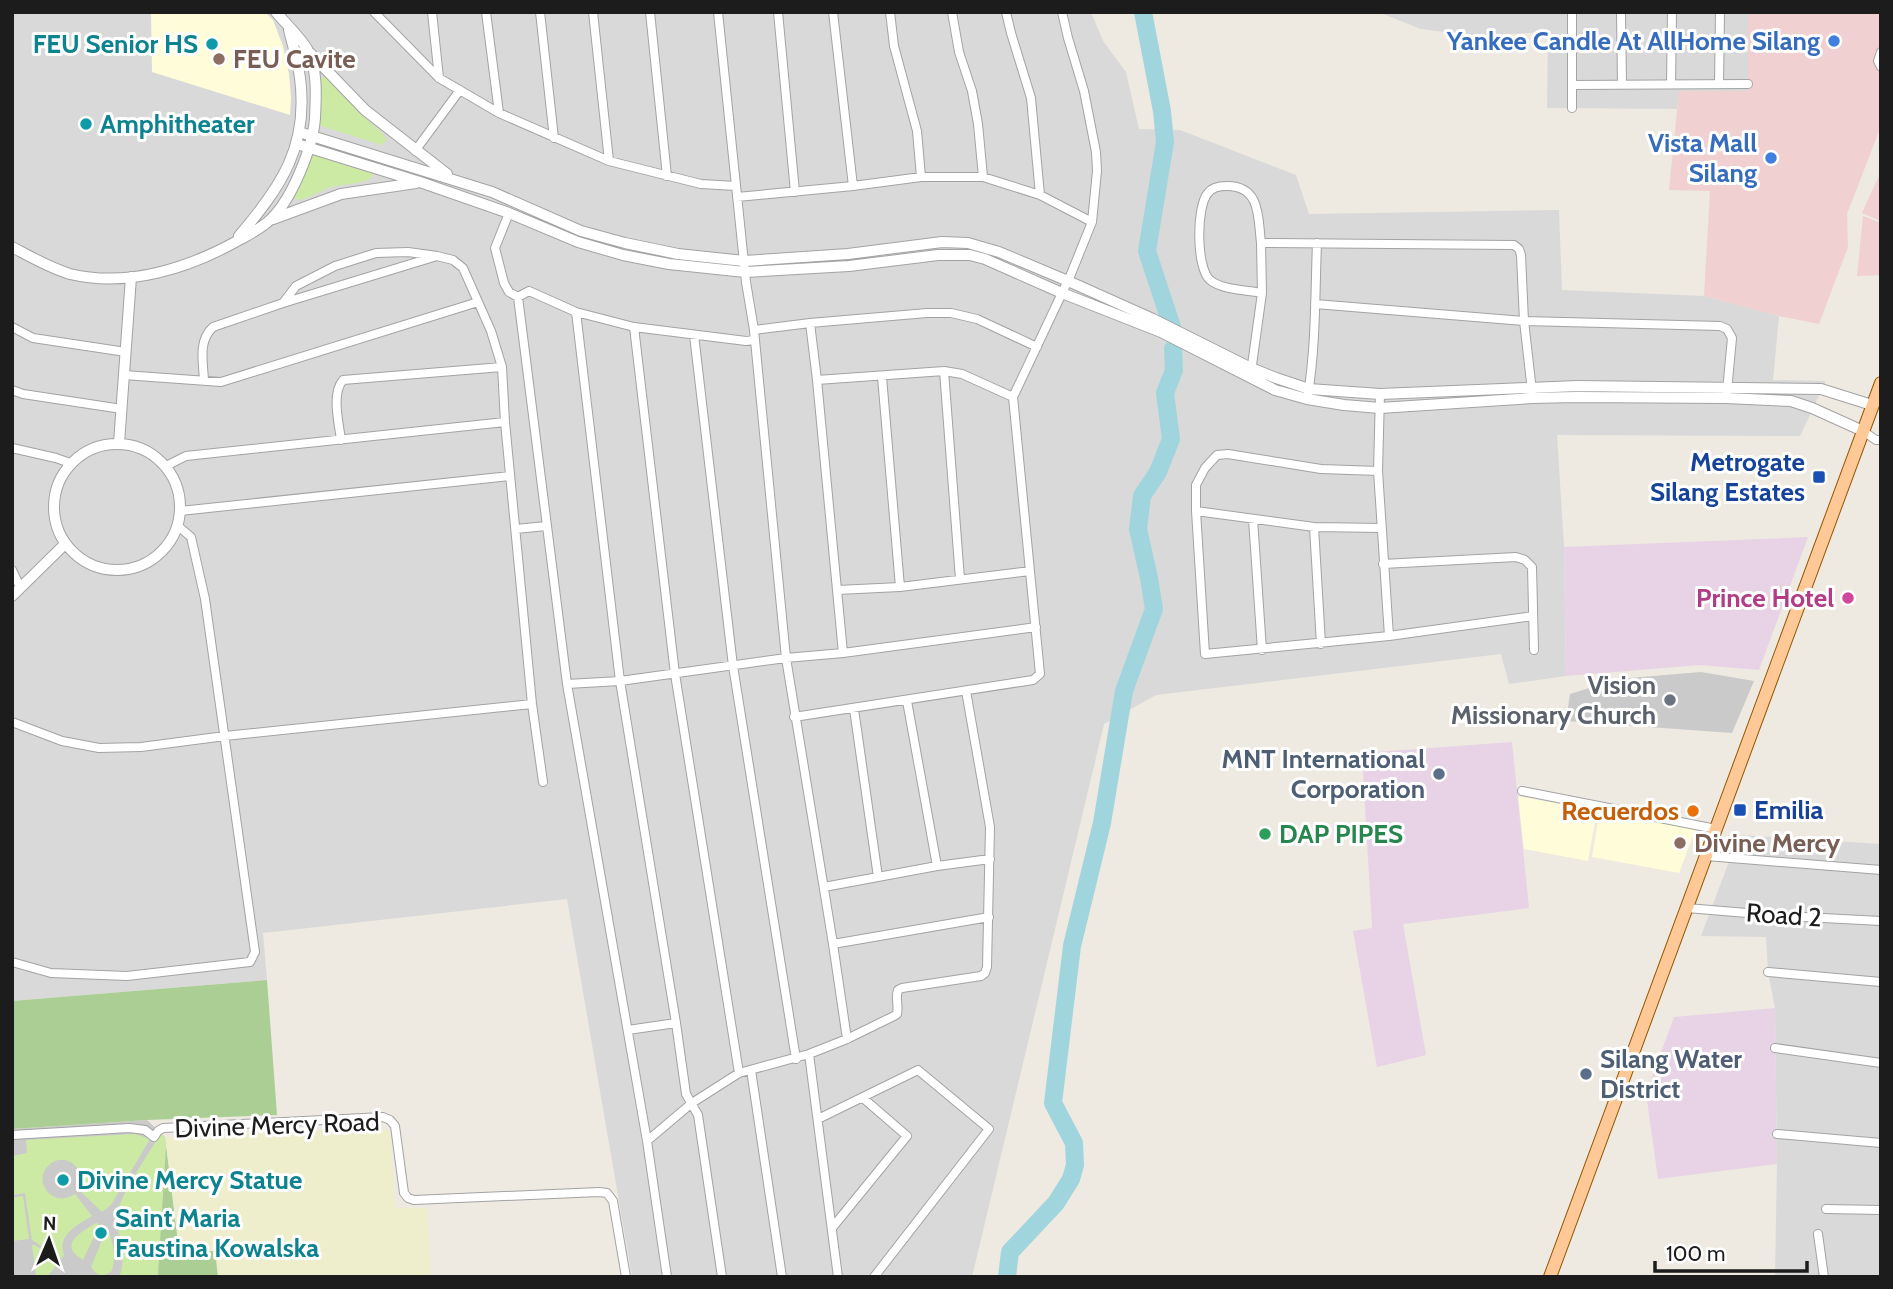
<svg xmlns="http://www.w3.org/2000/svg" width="1893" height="1289" font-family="Cabin,sans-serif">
<rect width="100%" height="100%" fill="#eee9e1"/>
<!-- residential -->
<path fill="#dad9d9" d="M12 12H1091L1103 41 1126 72 1139 129 1180 130 1296 175 1309 214 1559 210 1562 290 1704 296 1779 316 1773 380 1826 381 1800 436 1557 435 1564 547 1566 676 1509 684 1501 654 1156 695 1104 724 972 1277H632L567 899 263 933 267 980 12 1001Z
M1378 12H1748V92L1680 91 1677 109 1547 108 1548 32 1473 36 1421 29Z
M1739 835 1881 844V1277H1775L1777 1164 1775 1008 1768 972 1766 937 1701 936Z"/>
<!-- commercial -->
<path fill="#f0d0d1" d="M1748 12H1881V126L1847 214 1848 247 1819 324 1779 316 1704 296 1710 191 1669 190 1679 91H1748Z
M1881 171V221L1862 213Z
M1863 216 1881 223V275L1857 276Z"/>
<!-- industrial -->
<path fill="#e7d3e5" d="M1808 537 1759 670 1700 665 1566 676 1564 547Z
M1512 742 1529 908 1403 924 1426 1055 1377 1067 1353 931 1372 928 1362 753Z
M1775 1008 1777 1164 1658 1179 1646 1093 1674 1017Z"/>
<!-- education -->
<path fill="#fffcd9" d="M151 12H265L273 20 283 46 289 74 291 97 290 115 152 72Z
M1518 796 1597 811 1588 861 1524 849Z
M1600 810 1696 828 1679 873 1592 857Z"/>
<!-- religious -->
<path fill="#cacaca" d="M1701 672 1754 681 1732 733 1566 721 1570 694 1618 679Z
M147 1120 165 1137 183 1277H12V1129Z"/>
<!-- farmland -->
<path fill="#eeedcc" d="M319 1130H390L395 1208H427L431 1277H218L214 1251 179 1252 165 1137Z"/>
<!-- grass -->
<path fill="#cdeaa5" d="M322 77 326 78 362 115 382 133 387 140 382 145 318 125V79Z
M315 152 371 170 373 176C362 186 343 183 329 188 318 192 309 199 297 200L293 194Z
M161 1133 165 1137 166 1147 158 1277H119C129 1257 114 1232 118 1211 122 1191 150 1152 161 1133Z
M135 1134 150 1139 111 1205 102 1212 79 1190C88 1170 66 1150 49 1165 31 1182 54 1209 75 1194L92 1216C77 1225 57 1235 64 1255L62 1259 32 1240 25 1193 12 1195V1156L27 1153 26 1140Z
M23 1196 29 1239 12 1241V1198Z
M96 1223 99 1224V1226L83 1260C58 1245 79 1233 96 1223Z
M107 1228C113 1240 117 1260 111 1272L102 1276 96 1273 91 1267Z
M32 1245H35L60 1261 47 1277H36Z"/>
<!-- forest -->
<path fill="#abce95" d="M267 980 277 1115 147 1120 12 1129V1001Z
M166 1147 179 1252 215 1251 218 1277H158Z"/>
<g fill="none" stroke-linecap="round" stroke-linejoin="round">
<!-- river -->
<path stroke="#a0d5dd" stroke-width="18" d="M1143 12 1162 111 1165 142 1147 251 1172 327
M1007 1277 1010 1252 1056 1203 1071 1179 1075 1165 1074 1143 1053 1103 1072 946 1102 823 1124 691 1154 609 1149 578 1138 529 1142 496 1158 472 1171 439 1165 393 1174 370 1173 349"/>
<!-- minor casing -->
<g stroke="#a3a3a3" stroke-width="10">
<path id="minor" d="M374 12 439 78 499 113 609 161 701 184 736 186
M432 12 439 78
M486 12 499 113
M540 12 554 138
M593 12 609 161
M650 12 667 176
M718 12 746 282 754 330 786 658 833 944 847 1039
M778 12 795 192
M833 12 853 186
M890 12 894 46 917 131 921 177
M952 12 959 52 972 91 978 124 983 177
M1006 12 1011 33 1031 98 1040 195
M1621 12 1622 84
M1881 52 1878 61 1881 67
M1671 84 1672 12
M1719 84 1720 12
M1572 85 1748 84
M1572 108V12
M415 151 460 90
M737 197 853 186 921 177H983L1040 195 1092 222
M509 213 495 248 504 283 509 292 518 297
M1261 243C1258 218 1261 186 1227 186 1221 186 1212 187 1208 193 1196 206 1196 268 1210 280 1222 290 1247 290 1262 293
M437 256 283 303 296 286 335 266 376 253 408 252 437 256 453 260 463 268 491 331 502 367 505 422 532 704 543 782
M518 297 567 684 647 1141 667 1277
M518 297 529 291 576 312 634 327 746 341 755 340
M1315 304 1524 321 1720 326 1727 329 1732 338 1727 391
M576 312 620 681 676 1023 686 1094 698 1115 722 1277
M810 323 817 380 843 653
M12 327 33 338 126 352
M634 327 675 674 739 1073
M754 330 810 323 927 313H951L977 319 1037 347
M694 335 733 666 796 1059
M944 371 960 579
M1251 372 1262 293 1261 243 1514 245 1519 249 1521 255 1524 321 1532 391
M124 375 221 382 478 302
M882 377 900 587
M204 380C203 361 198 341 213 327L283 303
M817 380 944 371 962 374 1013 397
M12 390 23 394 122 409
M1308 394C1316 345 1315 293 1317 243
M1380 394 1378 471 1389 636
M1863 431 1876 440H1881
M341 440C339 423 331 394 343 380L502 367
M12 448 56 458 70 463
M166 466 186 456 505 422
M1378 471 1321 469 1228 454 1217 455 1205 468 1196 485V511L1205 654 1389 636 1533 616
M180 511 510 476
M1196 511 1314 527 1381 528
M1253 519 1262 650
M1314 527 1321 644
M516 529 546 526
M1383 564 1516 557 1525 560 1532 567 1534 650
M12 570 20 587
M837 590 900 587 1030 571
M567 684 620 681 786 658 843 653 1036 627
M907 701 937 866
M854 709 878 877
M794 717 1033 680 1040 674 1013 397 1071 274 1092 222 1097 171 1096 152 1084 91 1068 38 1062 12
M12 722 62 741 99 748 141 747 225 736 532 704
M1522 791 1716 829
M1706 856 1881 870
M824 887 937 866 990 859
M1687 908 1784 916 1881 921
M833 944 989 917
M12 962 51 973 127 976 250 962 255 952 205 599 191 537 178 526
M1768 972 1881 982
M628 1030 676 1023
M1775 1048 1881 1063
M809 1054 838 1277
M751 1070 782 1277
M818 1119 918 1070 989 1129 874 1277
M1777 1134 1881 1143
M12 1135 129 1128 145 1130 154 1137 158 1131 163 1128 383 1117 390 1120 395 1126 404 1193 408 1198 414 1200 599 1192 607 1193 613 1201 626 1277
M647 1141 692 1103 739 1073 809 1054 847 1039 894 1016 897 1014C899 1006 895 998 898 990L902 988 981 976 985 973 987 967 990 827 966 691
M1826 1209 1881 1210
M832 1228 907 1136 863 1098
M1818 1234 1824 1277"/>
</g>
<!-- tertiary casing -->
<g stroke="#a3a3a3" stroke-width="12">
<path id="tertiary" d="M310 53 365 110 447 174
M299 132 492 192 581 231 625 243 678 254 744 261 848 254 942 242 968 243 999 252 1068 281 1153 319 1251 368 1276 378 1309 389 1380 394 1577 386 1821 389 1872 405
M297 144 420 182 509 213 578 242 623 255 669 264 745 272 849 266 938 255H970L985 259 1062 293 1161 332 1275 390 1307 399 1344 405 1380 408 1533 398 1576 397 1726 398 1791 401 1812 408 1863 431
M273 219 341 194 416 183
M239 236C281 187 309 146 300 78 298 62 293 46 289 30
M12 247C31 257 50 268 70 274 128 288 189 268 239 240 250 234 262 228 271 219 292 199 313 147 315 118 316 97 318 69 307 49 301 38 285 23 276 12
M119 443 131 277
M54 507a63 63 0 1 1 126 0a63 63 0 1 1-126 0Z
M12 596 65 544"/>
</g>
<!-- primary casing -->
<g stroke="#945600" stroke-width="14">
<path id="primary" d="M1550 1277 1881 383"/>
</g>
<!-- minor -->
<use href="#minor" stroke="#fff" stroke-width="8"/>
<!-- tertiary -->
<use href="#tertiary" stroke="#fff" stroke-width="10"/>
<!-- primary -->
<use href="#primary" stroke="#fec897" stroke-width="12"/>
</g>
<!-- markers -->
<g fill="#3f7fe0" stroke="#fff" stroke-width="2.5">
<circle cx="1834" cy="41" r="7"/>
<circle cx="1771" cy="158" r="7"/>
</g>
<g fill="#0f9aa8" stroke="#fff" stroke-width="2.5">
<circle cx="212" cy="44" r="7"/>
<circle cx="86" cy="124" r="7"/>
<circle cx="63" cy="1180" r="7"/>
<circle cx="101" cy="1233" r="7"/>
</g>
<g fill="#8d6e63" stroke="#fff" stroke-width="2.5">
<circle cx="219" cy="59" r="7"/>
<circle cx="1680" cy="843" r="7"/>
</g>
<g fill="#1a4fb4" stroke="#fff" stroke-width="2.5">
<rect x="1812" y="470" width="14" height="14" rx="3.5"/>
<rect x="1733" y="803" width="14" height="14" rx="3.5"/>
</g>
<circle fill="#d1479c" stroke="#fff" stroke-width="2.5" cx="1848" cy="598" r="7"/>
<circle fill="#6b7280" stroke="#fff" stroke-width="2.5" cx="1670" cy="700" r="7"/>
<g fill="#5c6f8a" stroke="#fff" stroke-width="2.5">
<circle cx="1439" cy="774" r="7"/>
<circle cx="1586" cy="1074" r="7"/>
</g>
<circle fill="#e8710a" stroke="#fff" stroke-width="2.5" cx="1693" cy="811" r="7"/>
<circle fill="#2e9e5b" stroke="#fff" stroke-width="2.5" cx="1265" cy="834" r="7"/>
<g text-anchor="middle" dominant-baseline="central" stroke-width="6" stroke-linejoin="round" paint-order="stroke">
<!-- shop labels -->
<g font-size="26" font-weight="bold" fill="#366cbe" stroke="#fff" text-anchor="end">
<text x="1820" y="41">Yankee Candle At AllHome Silang</text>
<text x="1757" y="143">Vista Mall<tspan x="1757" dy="30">Silang</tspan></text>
</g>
<!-- culture labels -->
<g font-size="26" font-weight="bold" fill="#0d838f" stroke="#fff" text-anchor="start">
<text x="198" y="44" text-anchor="end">FEU Senior HS</text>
<text x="100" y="124">Amphitheater</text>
<text x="77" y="1180">Divine Mercy Statue</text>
<text x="115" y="1218">Saint Maria<tspan x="115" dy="30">Faustina Kowalska</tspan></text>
</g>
<!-- education labels -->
<g font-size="26" font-weight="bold" fill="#785e54" stroke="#fff" text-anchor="start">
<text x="233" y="59">FEU Cavite</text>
<text x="1694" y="843">Divine Mercy</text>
</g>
<!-- transit labels -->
<g font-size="26" font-weight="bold" fill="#164399" stroke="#fff" text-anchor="end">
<text x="1805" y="462">Metrogate<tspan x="1805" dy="30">Silang Estates</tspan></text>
<text x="1754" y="810" text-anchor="start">Emilia</text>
</g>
<!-- hotel labels -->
<g font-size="26" font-weight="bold" fill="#b23c85" stroke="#fff" text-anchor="end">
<text x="1834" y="598">Prince Hotel</text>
</g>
<!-- worship labels -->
<g font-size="26" font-weight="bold" fill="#5b616d" stroke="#fff" text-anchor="end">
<text x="1656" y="685">Vision<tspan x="1656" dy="30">Missionary Church</tspan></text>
</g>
<!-- service labels -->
<g font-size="26" font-weight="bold" fill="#4e5e75" stroke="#fff" text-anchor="end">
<text x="1425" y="759">MNT International<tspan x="1425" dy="30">Corporation</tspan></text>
<text x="1600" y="1059" text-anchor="start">Silang Water<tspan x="1600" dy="30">District</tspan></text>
</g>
<!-- food labels -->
<g font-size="26" font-weight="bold" fill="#c56008" stroke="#fff" text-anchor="end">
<text x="1679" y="811">Recuerdos</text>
</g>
<!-- leisure labels -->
<g font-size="26" font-weight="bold" fill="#27864d" stroke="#fff" text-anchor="start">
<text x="1279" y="834">DAP PIPES</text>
</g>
<!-- street labels -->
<g font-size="26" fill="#1c1c1c" stroke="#fff">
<text transform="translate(1784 915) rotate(4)">Road 2</text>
<text transform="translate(277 1125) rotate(-2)">Divine Mercy Road</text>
</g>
</g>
<!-- border -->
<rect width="1893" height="1289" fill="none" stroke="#1c1c1c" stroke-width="28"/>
<!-- north arrow -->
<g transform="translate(49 1240) rotate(2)" stroke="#ffffff" stroke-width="5" paint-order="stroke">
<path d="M0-5L12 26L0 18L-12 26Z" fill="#1c1c1c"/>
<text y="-10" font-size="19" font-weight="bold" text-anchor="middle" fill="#1c1c1c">N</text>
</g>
<!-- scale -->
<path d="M1655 1261v10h152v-10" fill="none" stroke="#1c1c1c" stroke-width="3.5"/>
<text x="1666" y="1261" font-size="21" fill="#1c1c1c" stroke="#ffffff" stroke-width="5" paint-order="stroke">100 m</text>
</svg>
